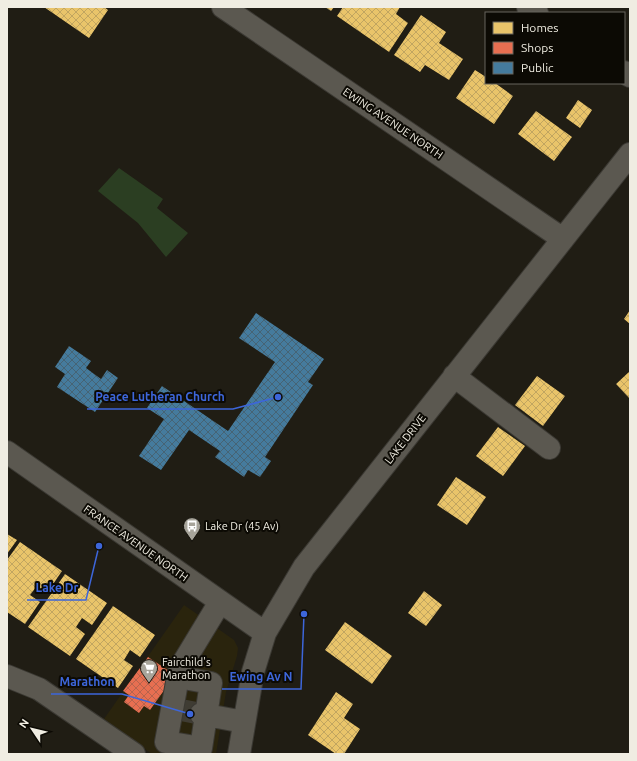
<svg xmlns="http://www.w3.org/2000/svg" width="637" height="761" font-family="Ubuntu,sans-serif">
<defs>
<pattern id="homes-cross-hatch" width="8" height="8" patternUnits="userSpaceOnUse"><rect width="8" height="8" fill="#e9c46a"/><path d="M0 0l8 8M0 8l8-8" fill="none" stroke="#c1a560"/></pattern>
<pattern id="shops-cross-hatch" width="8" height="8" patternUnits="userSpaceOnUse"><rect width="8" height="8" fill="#e76f51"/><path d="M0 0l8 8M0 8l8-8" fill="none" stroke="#b7634d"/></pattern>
<pattern id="public-cross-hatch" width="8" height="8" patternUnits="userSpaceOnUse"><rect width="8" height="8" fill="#457b9d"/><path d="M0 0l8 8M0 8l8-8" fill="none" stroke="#466475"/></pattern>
</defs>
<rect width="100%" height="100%" fill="#201d14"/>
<!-- built -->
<path fill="#2a240d" d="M184 605 234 640 238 648 237 656 226 692 216 754H152L104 719Z"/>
<!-- park -->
<path fill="#2b3e22" d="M119 168 163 199 157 208 188 233 166 257 138 223 98 191Z"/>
<!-- homes -->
<path fill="url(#homes-cross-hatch)" d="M44 7H104L108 10 89 38Z
M325 7H334L331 11Z
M343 7H400L396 14 408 23 389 52 337 16Z
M421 15 446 32 439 43 463 59 449 80 425 65 420 72 394 55Z
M475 70 486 77V83H495L513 96 494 124 456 98Z
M578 100 592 110 580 128 566 118Z
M536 111 572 137 554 161 518 134Z
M630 310V324L624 319Z
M630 371V399L616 384Z
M537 376 565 396 543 426 515 405Z
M498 427 525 446 503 476 476 456Z
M456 477 486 497 467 525 437 505Z
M7 534 17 540 7 554Z
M20 542 62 571 47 593 37 586 30 595 40 602 25 624 7 612V560Z
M65 574 107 603 92 625 82 618 76 627 85 634 70 656 28 627Z
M424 591 442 605 426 626 408 613Z
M113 606 155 635 140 657 130 650 124 660 133 666 118 688 76 659Z
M345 622 392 656 372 684 325 650Z
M336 692 353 704 344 718 360 729 344 754H336L308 735Z"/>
<!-- shops -->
<path fill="url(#shops-cross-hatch)" d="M148 657 175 675 150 710 144 706 139 713 124 702 129 695 123 691Z"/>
<!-- public -->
<path fill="url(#public-cross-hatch)" d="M256 313 324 359 308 382 313 385 265 457 271 461 260 477 248 470 244 477 215 457 220 451 189 430 161 470 139 456 164 419 147 408 162 386 228 431 275 362 239 338Z
M69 346 91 361 86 368 101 379 107 370 118 378 95 412 57 387 65 374 55 367Z"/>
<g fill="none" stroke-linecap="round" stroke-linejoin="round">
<!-- minor-tunnel -->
<path stroke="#3f3c33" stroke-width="22" stroke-dasharray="22 11" stroke-linecap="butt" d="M176 709 201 714"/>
<!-- minor casing -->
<g stroke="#3b3933" stroke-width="24">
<path id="minor" d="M223 7 563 239
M528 7 537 13
M624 72 630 76
M454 376 549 448
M7 452 265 633
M7 676 39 689 134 754
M178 677 211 683 201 748 166 742 178 677 180 668 220 602
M201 714 244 722
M239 754 253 672 265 633 304 567 630 154"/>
</g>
<!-- minor -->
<use href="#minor" stroke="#5b5850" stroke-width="22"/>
</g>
<!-- icons -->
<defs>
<g id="bus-pin" transform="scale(0.9)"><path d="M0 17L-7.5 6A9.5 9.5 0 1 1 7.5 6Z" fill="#a7a49a" stroke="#0c0a04"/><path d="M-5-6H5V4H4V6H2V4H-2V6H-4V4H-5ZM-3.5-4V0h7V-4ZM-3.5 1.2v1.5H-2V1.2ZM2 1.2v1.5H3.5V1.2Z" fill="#fff"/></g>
<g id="supermarket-pin" transform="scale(0.9)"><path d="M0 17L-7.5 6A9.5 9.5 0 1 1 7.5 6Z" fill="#a7a49a" stroke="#0c0a04"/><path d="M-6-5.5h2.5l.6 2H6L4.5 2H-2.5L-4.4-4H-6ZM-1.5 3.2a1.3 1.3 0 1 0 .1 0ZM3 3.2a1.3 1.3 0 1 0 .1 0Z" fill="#fff"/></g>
</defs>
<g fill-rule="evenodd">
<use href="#bus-pin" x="192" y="526"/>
<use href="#supermarket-pin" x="149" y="668"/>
</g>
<g text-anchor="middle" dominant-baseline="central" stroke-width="4" stroke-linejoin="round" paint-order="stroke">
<!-- street labels -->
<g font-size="11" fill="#f0ede2" stroke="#0c0a04">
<text transform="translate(393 123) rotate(34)">EWING AVENUE NORTH</text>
<text transform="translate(405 439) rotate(-52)">LAKE DRIVE</text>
<text transform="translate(136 543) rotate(35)">FRANCE AVENUE NORTH</text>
</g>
<!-- poi labels -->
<g font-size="11" fill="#f0ede2" stroke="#0c0a04" text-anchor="start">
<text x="205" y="526">Lake Dr (45 Av)</text>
<text x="162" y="662">Fairchild's<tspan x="162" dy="13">Marathon</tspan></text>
</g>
</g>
<!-- callouts -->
<path fill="none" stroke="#3d66da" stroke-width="1.5" d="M278 397L233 409H87M99 546L86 600H27M304 614L301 689H222M190 714L122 694H51"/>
<g fill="#3d66da" stroke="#0c0a04" stroke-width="1.5">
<circle cx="278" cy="397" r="4"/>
<circle cx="99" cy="546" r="4"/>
<circle cx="304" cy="614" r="4"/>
<circle cx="190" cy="714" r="4"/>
</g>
<g font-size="12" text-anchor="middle" font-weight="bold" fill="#3d66da" stroke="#0c0a04" stroke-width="4" stroke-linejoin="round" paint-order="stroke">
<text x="160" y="401">Peace Lutheran Church</text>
<text x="57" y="592">Lake Dr</text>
<text x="261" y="681">Ewing Av N</text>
<text x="87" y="686">Marathon</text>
</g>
<!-- border -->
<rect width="637" height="761" fill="none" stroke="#f0ede2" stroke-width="16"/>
<!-- legend -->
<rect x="485" y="12" width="140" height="72" fill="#0c0a04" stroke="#67655d"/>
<rect x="493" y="22" width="20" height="12" fill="#e9c46a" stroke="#67655d"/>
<text x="521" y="32" font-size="12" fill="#f0ede2">Homes</text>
<rect x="493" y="42" width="20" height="12" fill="#e76f51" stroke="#67655d"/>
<text x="521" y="52" font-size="12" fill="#f0ede2">Shops</text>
<rect x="493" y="62" width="20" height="12" fill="#457b9d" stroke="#67655d"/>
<text x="521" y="72" font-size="12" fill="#f0ede2">Public</text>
<!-- north arrow -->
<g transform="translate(32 729) rotate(305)" stroke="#0c0a04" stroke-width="3" paint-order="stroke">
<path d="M0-3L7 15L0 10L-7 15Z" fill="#f0ede2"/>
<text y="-6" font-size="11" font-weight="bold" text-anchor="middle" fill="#f0ede2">N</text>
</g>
</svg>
